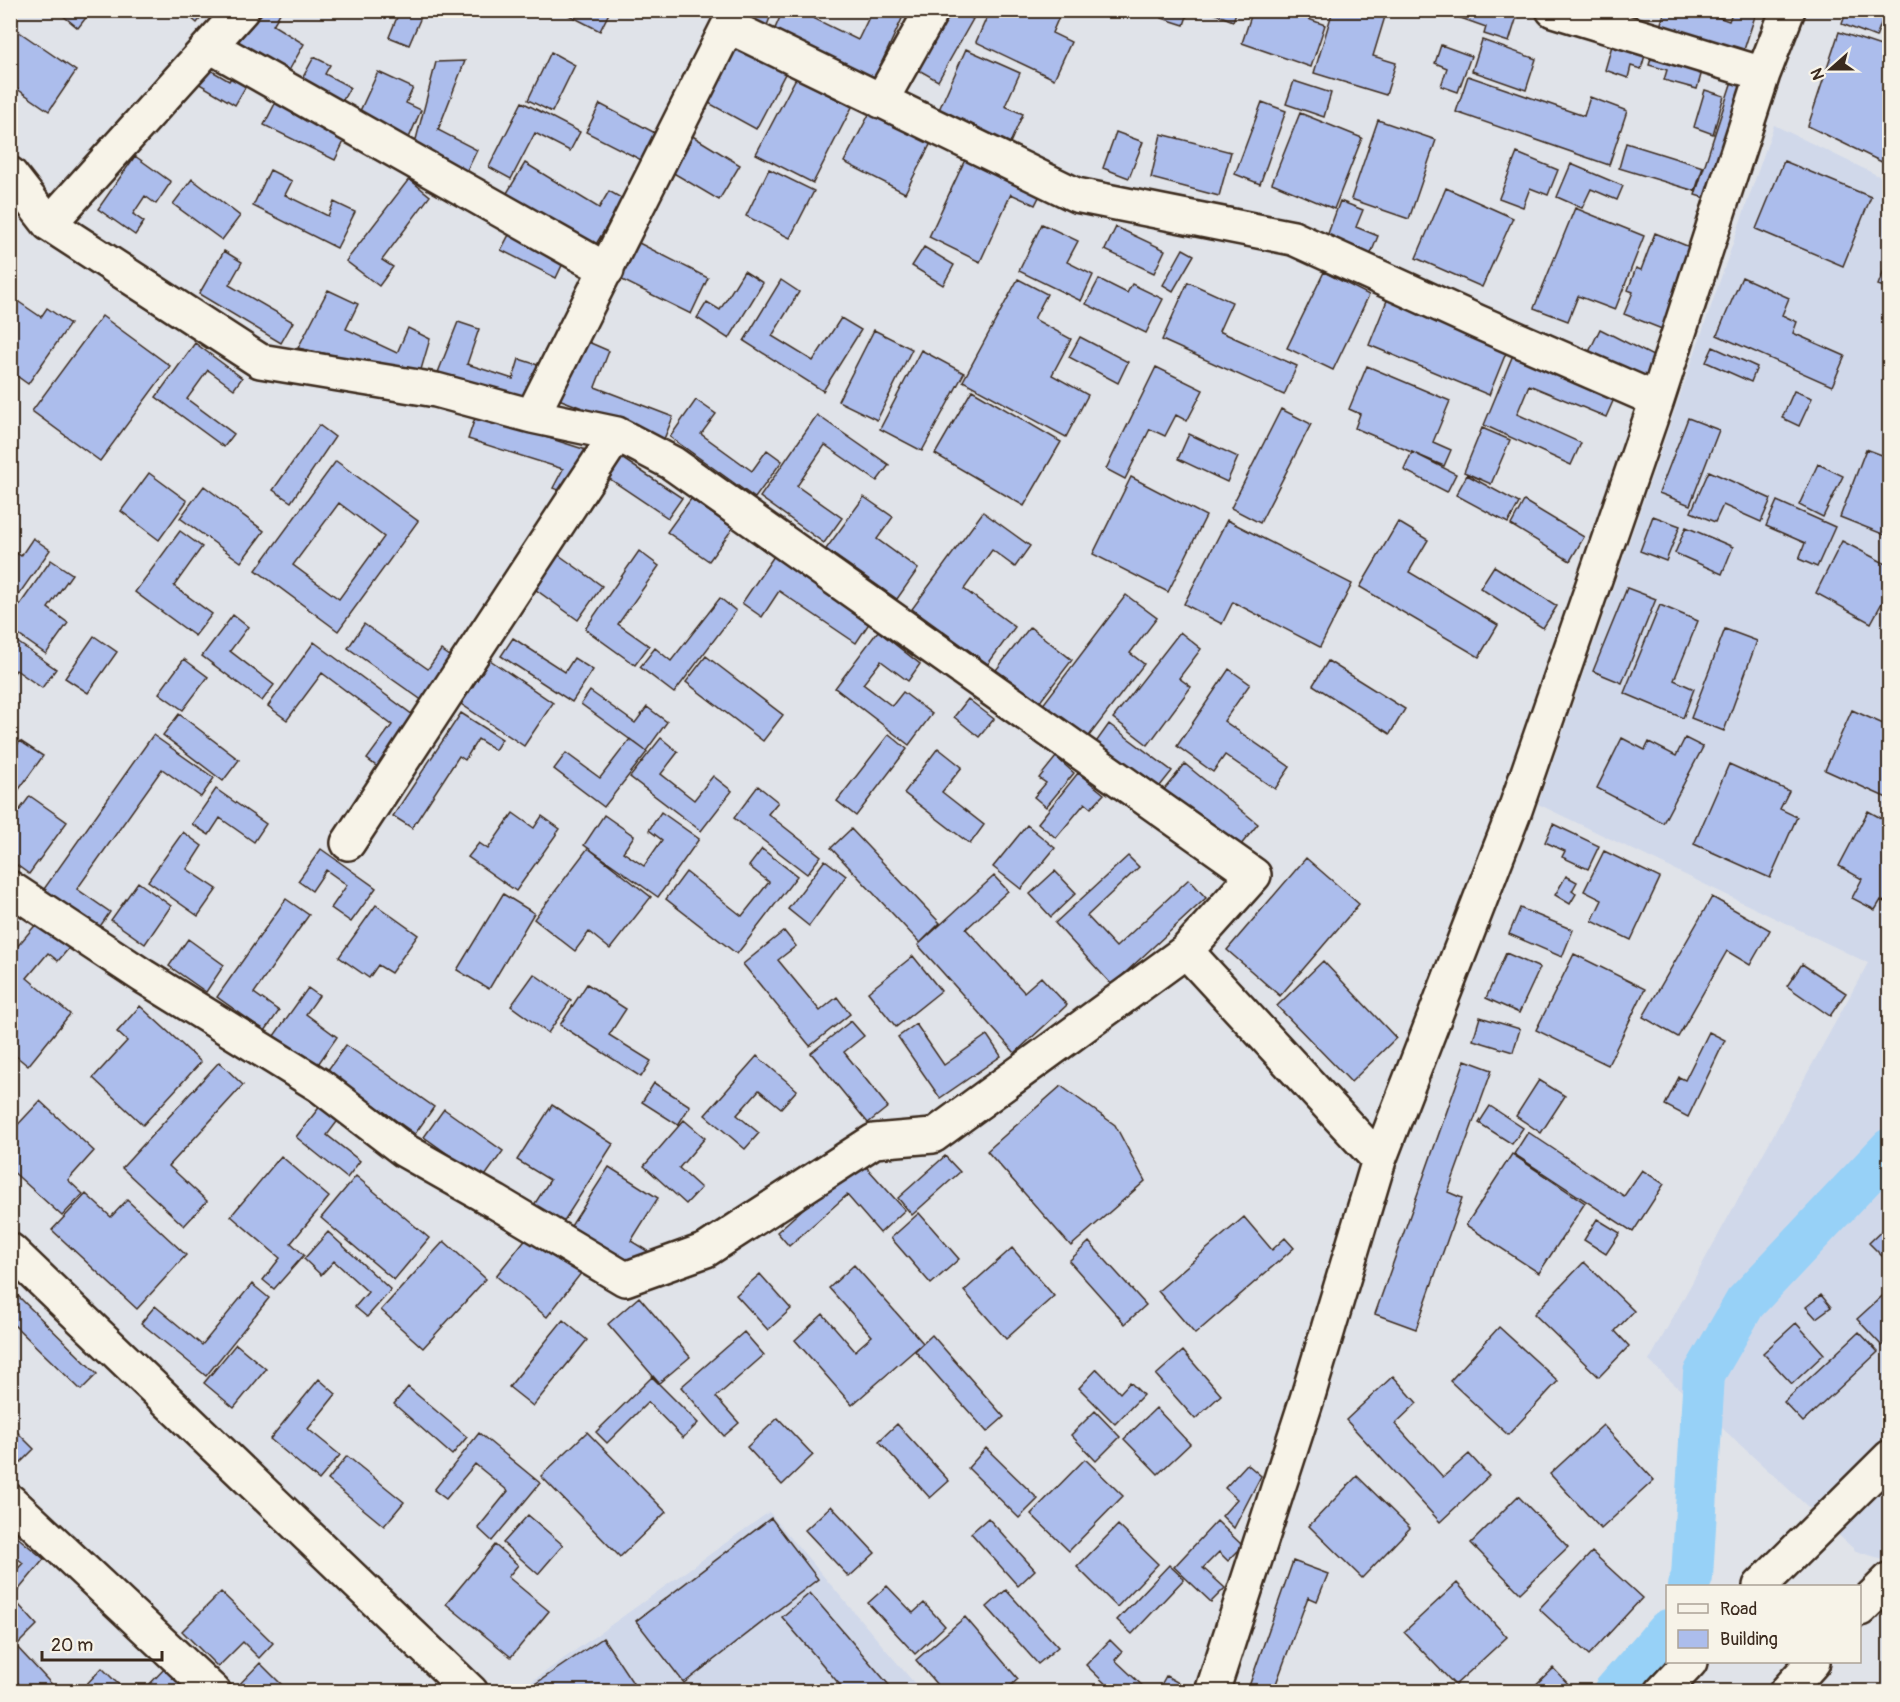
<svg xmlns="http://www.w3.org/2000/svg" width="1900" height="1702" font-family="Pangolin,sans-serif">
<rect width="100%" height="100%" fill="#e0e3e9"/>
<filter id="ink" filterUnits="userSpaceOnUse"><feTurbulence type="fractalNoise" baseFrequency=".0167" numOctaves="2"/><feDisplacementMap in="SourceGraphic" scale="12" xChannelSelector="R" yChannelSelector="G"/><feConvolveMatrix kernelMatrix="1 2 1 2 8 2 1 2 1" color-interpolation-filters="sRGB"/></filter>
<g filter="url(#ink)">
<!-- built -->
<path fill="#d0d8ea" d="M1774 125 1889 181V1561L1856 1551 1649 1361 1868 963 1538 804Z
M769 1512 921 1691 523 1692 524 1687Z"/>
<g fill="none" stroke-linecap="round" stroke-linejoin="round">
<!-- canal -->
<path stroke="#97d1f7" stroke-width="42" d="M1688 1586 1692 1577 1704 1374 1745 1303 1890 1149
M1614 1692 1668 1630"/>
</g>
<!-- building -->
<path fill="#acbdec" stroke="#3b2a1e" stroke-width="1.5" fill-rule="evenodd" d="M56 10H92L78 28Z
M182 10H207L197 23Z
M265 10H282L273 25 304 44 287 74 237 43Z
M400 10H424L409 45 389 37Z
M608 10 610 11 600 31 561 11Z
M726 10H773L766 28Z
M783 10H816L813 18 858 40 871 13 865 10H906L874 79 774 31Z
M950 10H958L973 19 938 81 917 69Z
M990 10H1062L1052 33 1071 42 1054 79 976 42Z
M1165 10H1189L1184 25 1162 18Z
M1206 10H1237L1233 21Z
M1253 10H1284L1325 25 1311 67 1242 43Z
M1333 10H1387L1373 56 1396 63 1386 95 1314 73Z
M1455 10H1519L1509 42 1484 34 1486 27 1458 17 1460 12Z
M1665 10H1699L1729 21 1733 10H1757L1741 59 1659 30Z
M1847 10H1886L1876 37 1842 24Z
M15 29 76 71 49 111 10 84V36Z
M1839 32 1890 49V57L1885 70 1890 72V166L1808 126Z
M1615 35 1648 45 1641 69 1631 66 1628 78 1605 70Z
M1482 40 1536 59 1526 90 1472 71Z
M736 43 787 70 756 129 705 101Z
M1441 45 1471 56 1458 92 1441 86 1447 68 1435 63Z
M966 49 1020 73 1005 106 1023 114 1010 143 938 112Z
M1654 49 1704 64 1697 89 1664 80 1667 70 1649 65Z
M551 52 575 65 552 112 528 100Z
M314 57 330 65 325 74 350 87 336 113 296 90Z
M693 59 653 166 586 132 600 104 655 133Z
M465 61 438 130 477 150 462 181 412 155 436 62Z
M200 64 229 81 236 70 250 79 235 105 191 79Z
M378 72 413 88 406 103 421 110 405 147 354 124Z
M1468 76 1584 116 1590 97 1627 111 1609 165 1456 112Z
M796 78 852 107 813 183 756 154Z
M1733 78 1755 85 1718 202 1695 195Z
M1294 81 1331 93 1324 117 1286 104Z
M1705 90 1724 96 1713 134 1694 127Z
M279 96 349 131 335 160 264 125Z
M522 102 580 132 570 151 535 133 511 179 489 167Z
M1262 102 1286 111 1260 184 1235 174Z
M874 105 934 137 905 193 844 162Z
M1300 113 1362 138 1334 209 1272 183Z
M1378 120 1436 140 1409 219 1351 199Z
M686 132 740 165 719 200 665 168Z
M1116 132 1143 142 1129 178 1103 168Z
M1161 134 1231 152 1219 196 1151 178Z
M1626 143 1703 167 1695 191 1619 168Z
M970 149 1045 185 1035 205 1011 194 980 262 929 237Z
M1517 153 1558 170 1548 195 1530 188 1523 207 1499 198Z
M135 156 171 182 156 204 145 196 133 214 144 222 135 235 98 209Z
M1784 161 1871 197 1843 266 1756 229Z
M525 163 599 208 609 191 623 199 592 251 504 198Z
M1571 164 1623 186 1617 200 1591 189 1582 208 1557 197Z
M769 169 814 191 790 238 746 216Z
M270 170 292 181 285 195 328 216 334 202 355 212 337 248 253 206Z
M192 179 240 216 222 240 173 204Z
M409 179 430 196 382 260 393 267 379 286 346 261Z
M1446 188 1513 218 1482 287 1416 258Z
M1340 201 1363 210 1356 227 1378 236 1370 256 1326 239Z
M1575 208 1644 236 1615 310 1578 296 1568 321 1534 308Z
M1042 224 1078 241 1067 262 1093 275 1081 301 1019 271Z
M1116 227 1165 250 1154 273 1105 250Z
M511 231 565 259 556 278 501 250Z
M1655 233 1697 250 1667 331 1624 314 1633 292 1628 290 1636 268 1641 270Z
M633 240 708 278 691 314 614 276Z
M924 247 954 265 943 285 912 266Z
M1183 249 1194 255 1173 291 1163 285Z
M224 251 242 262 229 285 293 322 281 343 199 294Z
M1890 255V289L1878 285Z
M744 271 763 283 729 339 697 318 707 302 720 310Z
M1324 272 1369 295 1333 370 1287 348Z
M1742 277 1789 298 1782 315 1797 322 1793 333 1845 356 1832 386 1717 335Z
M1018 279 1047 294 1034 319 1071 339 1052 375 1088 395 1066 437 963 381Z
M1099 279 1127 293 1132 284 1163 299 1146 333 1086 304Z
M781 280 799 292 772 336 813 361 841 318 861 330 823 391 744 341Z
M1188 282 1232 302 1219 331 1297 366 1284 395 1162 340Z
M328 290 358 304 346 329 397 353 408 328 430 339 420 373 298 348Z
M10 296 41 317 47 308 70 324 28 384 10 371Z
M1388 298 1508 348 1489 395 1369 345Z
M102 316 170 366 100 461 32 411Z
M458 322 479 329 467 364 513 379 519 359 541 366 528 405 437 375Z
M1600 329 1661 360 1649 384 1588 354Z
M874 330 912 349 877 420 838 401Z
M1080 337 1128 362 1118 383 1069 357Z
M586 341 609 351 595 387 673 417 664 439 556 398Z
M195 343 242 378 234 389 208 370 187 399 234 434 224 447 156 397Z
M1713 347 1757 367 1751 382 1706 362Z
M921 350 964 373 922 451 880 429Z
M1515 350 1617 392 1606 417 1529 385 1517 414 1581 443 1571 465 1484 425Z
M1367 366 1450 401 1433 442 1451 450 1444 466 1355 428 1360 414 1349 409Z
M1156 367 1203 390 1187 421 1176 415 1165 436 1150 429 1125 479 1106 469Z
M972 390 1061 442 1024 506 935 454Z
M1794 391 1812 398 1799 426 1782 418Z
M696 400 716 414 701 434 752 471 767 450 782 461 755 498 670 437Z
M1281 409 1311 424 1260 523 1231 508Z
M476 415 599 454 573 495 553 488 563 469 468 439Z
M817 415 889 465 877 481 825 445 797 486 842 518 824 543 760 497Z
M1688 418 1719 430 1690 505 1659 493Z
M319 425 335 437 291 502 273 490Z
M1482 428 1510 440 1491 484 1464 472Z
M1189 434 1238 457 1227 482 1178 459Z
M1866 449 1890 458V537L1840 517Z
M1412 452 1456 474 1447 492 1404 470Z
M617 455 682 498 668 518 604 475Z
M336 461 418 521 338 631 256 570ZM339 503 384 537 339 599 293 565Z
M1818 464 1843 476 1823 517 1799 505Z
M1709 471 1771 499 1761 522 1723 505 1715 522 1691 512Z
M149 473 187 501 159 540 121 511Z
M1467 475 1519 503 1508 523 1456 495Z
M1131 477 1206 516 1168 592 1093 554Z
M204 486 264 531 241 562 180 518Z
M864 497 893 517 877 539 918 569 897 599 826 549Z
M691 499 733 528 709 561 667 532Z
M1524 501 1584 537 1570 561 1511 525Z
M1777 501 1835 527 1817 567 1799 559 1805 543 1766 526Z
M983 512 1030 546 1015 567 992 550 964 589 1015 627 988 664 912 609Z
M1653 516 1680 526 1666 561 1640 551Z
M1227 520 1352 584 1320 647 1233 602 1222 624 1184 604Z
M1398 522 1428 540 1409 572 1498 625 1479 657 1360 587Z
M1686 527 1733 547 1722 574 1675 553Z
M180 531 202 547 174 586 212 614 195 636 135 592Z
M33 538 50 550 10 607V549L21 556Z
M1842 541 1890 566V588L1871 623 1816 593Z
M639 551 659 566 618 624 649 646 635 665 585 629Z
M556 553 602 586 578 620 532 587Z
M774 556 870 622 856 643 779 591 762 617 742 603Z
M51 560 72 574 48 608 68 623 46 654 10 629V619Z
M1494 566 1557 606 1543 628 1480 588Z
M1627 588 1656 599 1622 683 1593 671Z
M1126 595 1157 618 1130 653 1144 664 1086 740 1042 706Z
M720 598 736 611 674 693 640 667 655 648 671 661Z
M1660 605 1698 621 1674 680 1694 689 1683 718 1624 693Z
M233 615 248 627 230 651 274 685 262 701 202 656Z
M364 624 428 669 441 650 463 665 433 708 348 648Z
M1030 627 1072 660 1039 703 996 670Z
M1725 629 1757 641 1724 731 1691 718Z
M878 631 920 664 908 681 881 661 863 684 892 706 903 692 932 714 909 745 835 688Z
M1180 632 1201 649 1179 678 1191 687 1148 745 1113 718Z
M94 636 117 652 88 693 65 678Z
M10 637 56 669 42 688 16 670 10 678Z
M513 638 565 672 574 658 593 670 572 702 501 656Z
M314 642 425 724 388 775 367 759 392 725 322 673 287 720 268 706Z
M706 656 783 715 763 741 686 682Z
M184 659 208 677 183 710 159 693Z
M490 660 553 703 524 746 461 704Z
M1328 661 1405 709 1390 734 1313 685Z
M1229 669 1250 684 1224 721 1290 767 1275 789 1225 755 1213 772 1177 746Z
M590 691 635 723 647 707 667 722 646 751 581 704Z
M968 699 994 719 979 737 954 717Z
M1852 710 1890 727V793L1887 798 1825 770Z
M461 713 502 739 495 750 478 739 465 760 459 756 412 828 393 816Z
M179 714 239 760 223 781 163 735Z
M1109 724 1172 771 1156 791 1094 745Z
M889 734 907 749 856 816 837 801Z
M153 735 214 778 201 797 162 769 77 889 110 912 99 928 44 889Z
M661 738 678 752 661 774 694 800 713 776 732 791 701 831 630 777Z
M1622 738 1645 750 1649 742 1676 756 1685 738 1703 747 1663 823 1597 788Z
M630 739 647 752 604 807 554 769 566 753 600 778Z
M20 741 43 756 10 802V754Z
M938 748 962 767 942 792 984 825 970 844 904 793Z
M1056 757 1074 773 1046 807 1034 797 1046 783 1039 778Z
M1185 764 1258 824 1230 858 1157 798Z
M1729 764 1789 791 1780 809 1797 817 1770 878 1694 844Z
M1078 773 1104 794 1091 808 1085 803 1056 838 1038 823Z
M758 786 778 802 768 814 821 856 807 874 734 818Z
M216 789 266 824 254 842 220 818 209 835 192 824Z
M30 796 67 822 29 874 10 860V823Z
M1868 811 1890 823V905L1881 900 1875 910 1852 898 1862 879 1839 866Z
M661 812 699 839 658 897 584 845 604 815 634 836 623 852 644 866 662 840 649 830Z
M513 813 534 828 542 816 560 829 516 891 468 857 479 843 488 849Z
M1553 824 1599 846 1588 869 1562 857 1565 851 1545 842Z
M1027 825 1055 848 1021 889 993 867Z
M851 829 940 923 920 943 831 848Z
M183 832 202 846 187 869 217 889 198 916 148 881Z
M588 848 651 897 610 949 589 932 575 951 534 919Z
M321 849 376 888 351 922 331 908 347 885 326 870 312 891 298 881Z
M762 849 797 876 737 954 666 899 686 872 742 916 769 882 749 866Z
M1604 851 1660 878 1631 940 1592 921 1602 900 1584 891Z
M1128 856 1139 867 1087 916 1116 947 1189 879 1206 898 1112 985 1055 923Z
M1306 858 1359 904 1280 996 1227 950Z
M825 860 846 876 809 926 788 909Z
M1055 871 1076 893 1051 917 1030 894Z
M994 876 1008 891 966 929 1024 992 1041 977 1067 1005 1015 1053 918 945Z
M1566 876 1577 882 1572 891 1576 894 1570 904 1555 895Z
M138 882 171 906 145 944 111 920Z
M503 894 534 913 489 989 457 970Z
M1712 897 1770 930 1750 965 1727 951 1678 1037 1643 1017Z
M286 899 309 915 254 993 279 1011 265 1031 217 997Z
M376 905 418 935 391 973 378 965 369 978 339 957Z
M1520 908 1573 930 1562 957 1509 934Z
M38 922 69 948 58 961 48 953 27 978 70 1014 28 1066 10 1051V955Z
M784 931 796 946 778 960 820 1011 837 997 850 1014 810 1046 743 964Z
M188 939 224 965 206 992 169 966Z
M1506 953 1540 968 1519 1013 1486 998Z
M1574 954 1645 989 1608 1065 1536 1030Z
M913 956 941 991 896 1027 868 992Z
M1323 961 1396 1038 1351 1082 1277 1006Z
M1802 964 1846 993 1830 1016 1787 986Z
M534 974 571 1000 548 1033 511 1006Z
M587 984 626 1009 609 1035 651 1061 641 1077 560 1025Z
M308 988 319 996 306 1014 337 1037 314 1070 271 1040Z
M140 1006 201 1062 143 1125 93 1078 127 1041 117 1032Z
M1480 1017 1520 1029 1513 1052 1473 1040Z
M851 1021 864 1036 844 1052 888 1107 868 1123 811 1053Z
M916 1024 944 1065 987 1035 1001 1056 940 1098 898 1037Z
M1709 1032 1725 1040 1688 1117 1665 1105 1679 1077 1685 1080Z
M346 1045 434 1107 415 1134 327 1071Z
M757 1056 797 1090 781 1108 759 1090 737 1115 759 1133 745 1149 705 1115Z
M1465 1060 1492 1070 1448 1192 1462 1198 1416 1329 1375 1314Z
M219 1062 243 1085 169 1166 207 1201 184 1226 122 1168Z
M1539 1080 1565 1096 1541 1133 1516 1116Z
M654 1083 690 1106 678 1125 642 1102Z
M1061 1086 1115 1125 1145 1181 1071 1246 987 1151Z
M325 1100 343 1114 327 1135 360 1161 347 1178 296 1137Z
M40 1101 94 1151 68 1180 83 1194 62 1216 10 1169V1133Z
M552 1105 613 1144 560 1227 532 1208 550 1180 517 1160Z
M1490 1106 1523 1128 1512 1144 1479 1123Z
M444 1109 503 1151 483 1179 424 1137Z
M684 1120 705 1138 679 1168 701 1188 686 1204 644 1166Z
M1528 1132 1624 1196 1642 1170 1664 1184 1633 1232 1514 1154Z
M1512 1154 1585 1203 1539 1273 1466 1225Z
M281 1156 329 1197 291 1243 304 1255 274 1289 263 1280 280 1258 231 1216Z
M945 1156 960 1172 912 1215 898 1198Z
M859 1159 905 1210 880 1233 847 1195 789 1246 777 1232Z
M609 1167 658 1198 631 1241 649 1252 638 1270 571 1226Z
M356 1176 429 1238 394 1280 321 1218Z
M86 1194 111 1217 127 1200 186 1255 137 1309 52 1230Z
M919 1213 959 1259 931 1284 891 1238Z
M1244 1217 1272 1250 1285 1238 1294 1248 1195 1334 1158 1291Z
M1597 1219 1620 1233 1606 1254 1584 1240Z
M1890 1223V1258L1887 1261 1869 1243Z
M328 1232 391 1290 367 1317 355 1307 368 1292 334 1261 321 1275 304 1259Z
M531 1232 582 1272 547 1317 496 1276Z
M444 1241 486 1279 423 1348 381 1310Z
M1089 1242 1146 1305 1125 1324 1069 1261Z
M1012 1248 1054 1296 1006 1339 964 1291Z
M1584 1262 1634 1311 1615 1331 1629 1346 1599 1377 1534 1314Z
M854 1265 923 1343 852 1405 795 1340 823 1314 855 1351 872 1336 829 1288Z
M760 1274 791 1309 768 1330 736 1295Z
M252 1284 269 1298 206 1376 141 1323 155 1306 202 1345Z
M1890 1289V1339L1882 1346 1857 1319Z
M1821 1295 1831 1307 1816 1318 1806 1307Z
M18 1296 97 1374 81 1390 14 1325 10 1328V1304Z
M639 1297 690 1357 659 1383 608 1324Z
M563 1320 587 1340 533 1406 509 1387Z
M1796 1323 1824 1354 1792 1384 1763 1353Z
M1499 1327 1558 1381 1508 1435 1450 1381Z
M744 1332 764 1355 716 1397 739 1423 724 1436 681 1387Z
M1859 1332 1878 1352 1803 1422 1784 1402Z
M932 1335 1004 1417 987 1432 915 1351Z
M236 1344 266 1369 234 1408 204 1383Z
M1183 1351 1221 1395 1195 1419 1156 1375Z
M1097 1369 1120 1393 1130 1382 1143 1395 1115 1424 1079 1388Z
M1393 1376 1417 1403 1395 1424 1443 1477 1469 1454 1489 1476 1440 1522 1346 1420Z
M652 1377 698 1423 683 1438 648 1402 607 1443 596 1432Z
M319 1379 336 1394 308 1429 340 1455 319 1480 270 1439Z
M408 1387 467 1437 452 1455 394 1404Z
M1156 1408 1190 1444 1158 1474 1124 1439Z
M1095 1411 1120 1437 1096 1461 1071 1435Z
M778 1418 813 1455 782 1485 747 1447Z
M897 1424 949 1481 930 1498 879 1441Z
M10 1425 34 1449 10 1473Z
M1603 1425 1654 1480 1601 1529 1550 1474Z
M587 1432 666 1512 620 1557 541 1476Z
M479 1433 540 1483 492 1541 478 1528 508 1491 475 1464 446 1499 434 1490Z
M986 1448 1038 1499 1019 1518 968 1468Z
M347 1456 404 1502 384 1526 328 1480Z
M1085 1459 1123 1496 1069 1551 1031 1514Z
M1247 1464 1261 1476 1234 1528 1222 1516 1237 1499 1225 1488Z
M1357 1476 1410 1528 1362 1578 1309 1526Z
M1518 1496 1568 1547 1520 1593 1471 1543Z
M831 1506 875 1553 849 1577 805 1530Z
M528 1515 563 1545 538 1574 503 1543Z
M771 1518 818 1579 684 1683 636 1621Z
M988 1518 1035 1570 1018 1586 971 1533Z
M1217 1521 1243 1546 1228 1561 1219 1552 1203 1568 1225 1588 1211 1602 1174 1567Z
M1118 1525 1158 1564 1117 1607 1077 1567Z
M10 1531 44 1559 12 1598 10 1596V1577L23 1563 10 1552Z
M495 1545 518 1565 508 1577 549 1611 511 1657 446 1604Z
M1592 1552 1642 1598 1589 1655 1539 1609Z
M1293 1561 1328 1574 1317 1601 1308 1597 1273 1692H1247Z
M1169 1565 1184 1579 1132 1634 1117 1620Z
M1457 1583 1507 1637 1455 1685 1404 1632Z
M887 1586 913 1613 924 1603 945 1626 915 1654 868 1603Z
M1006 1590 1058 1647 1038 1664 987 1607Z
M221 1592 273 1643 259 1658 243 1642 218 1667 182 1631Z
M810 1593 895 1692H846L782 1617Z
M19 1605 37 1625 16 1646 59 1692H27L10 1675V1613Z
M965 1617 1018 1679 1004 1692H943L916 1660Z
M603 1638 633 1683 621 1692H540L535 1684Z
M1110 1640 1122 1652 1115 1660 1147 1690 1145 1692H1114L1086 1665Z
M260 1663 289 1692 233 1691Z
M167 1666 191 1692H142Z
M102 1668 120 1686 115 1692H79Z
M1553 1668 1572 1688 1569 1692H1528Z
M1166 1676 1190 1689 1189 1692H1157Z"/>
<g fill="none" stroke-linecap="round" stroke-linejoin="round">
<!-- minor casing -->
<g stroke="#3b2a1e" stroke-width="38">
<path id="minor" d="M1553 10 1763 74
M210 46 607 270
M881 101 932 10
M10 174 49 224 260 361 436 390 532 416 617 434 672 463 1254 875 1186 951 933 1136 874 1141 706 1250 625 1279 496 1202 404 1150 319 1085 143 976 10 888
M49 224 242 10
M532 416 728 26 1076 195 1293 238 1478 322 1657 400
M348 843 617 434
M1186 951 1379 1160
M10 1250 471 1692
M10 1501 214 1692
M1760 1586 1890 1457
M1212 1692 1307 1399 1379 1160 1515 810 1657 400 1763 74 1788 10
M1662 1692 1690 1662"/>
</g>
<!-- highway casing -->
<g stroke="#3b2a1e" stroke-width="38">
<path id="highway" d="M1860 1609 1890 1579
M1786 1692 1813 1662"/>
</g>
<!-- minor -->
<use href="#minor" stroke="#f7f3e8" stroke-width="33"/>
<!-- highway -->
<use href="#highway" stroke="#f7f3e8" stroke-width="33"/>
</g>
</g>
<!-- margin -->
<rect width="1900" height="1702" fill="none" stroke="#f7f3e8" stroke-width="36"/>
<rect x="18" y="18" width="1864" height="1666" fill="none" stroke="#3b2a1e" stroke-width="2" filter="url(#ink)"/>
<!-- legend -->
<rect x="1666" y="1585" width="195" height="78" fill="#f7f3e8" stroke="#aca397" stroke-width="1.5"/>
<rect x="1678" y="1604" width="30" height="9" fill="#f7f3e8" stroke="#aca397" stroke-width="1.5"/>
<text x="1720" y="1615" font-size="18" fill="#3b2a1e">Road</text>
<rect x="1678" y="1630" width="30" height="18" fill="#acbdec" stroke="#aca397" stroke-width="1.5"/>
<text x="1720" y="1645" font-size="18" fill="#3b2a1e">Building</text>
<!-- north arrow -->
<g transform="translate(1831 69) rotate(249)" stroke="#f7f3e8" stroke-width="4.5" paint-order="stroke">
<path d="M0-4.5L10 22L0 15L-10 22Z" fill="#3b2a1e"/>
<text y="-9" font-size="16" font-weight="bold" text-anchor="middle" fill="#3b2a1e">N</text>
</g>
<!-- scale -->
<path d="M42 1651v9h120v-9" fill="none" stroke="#3b2a1e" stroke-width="3"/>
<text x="51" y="1651" font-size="18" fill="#3b2a1e" stroke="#f7f3e8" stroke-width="4.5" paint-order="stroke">20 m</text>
</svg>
